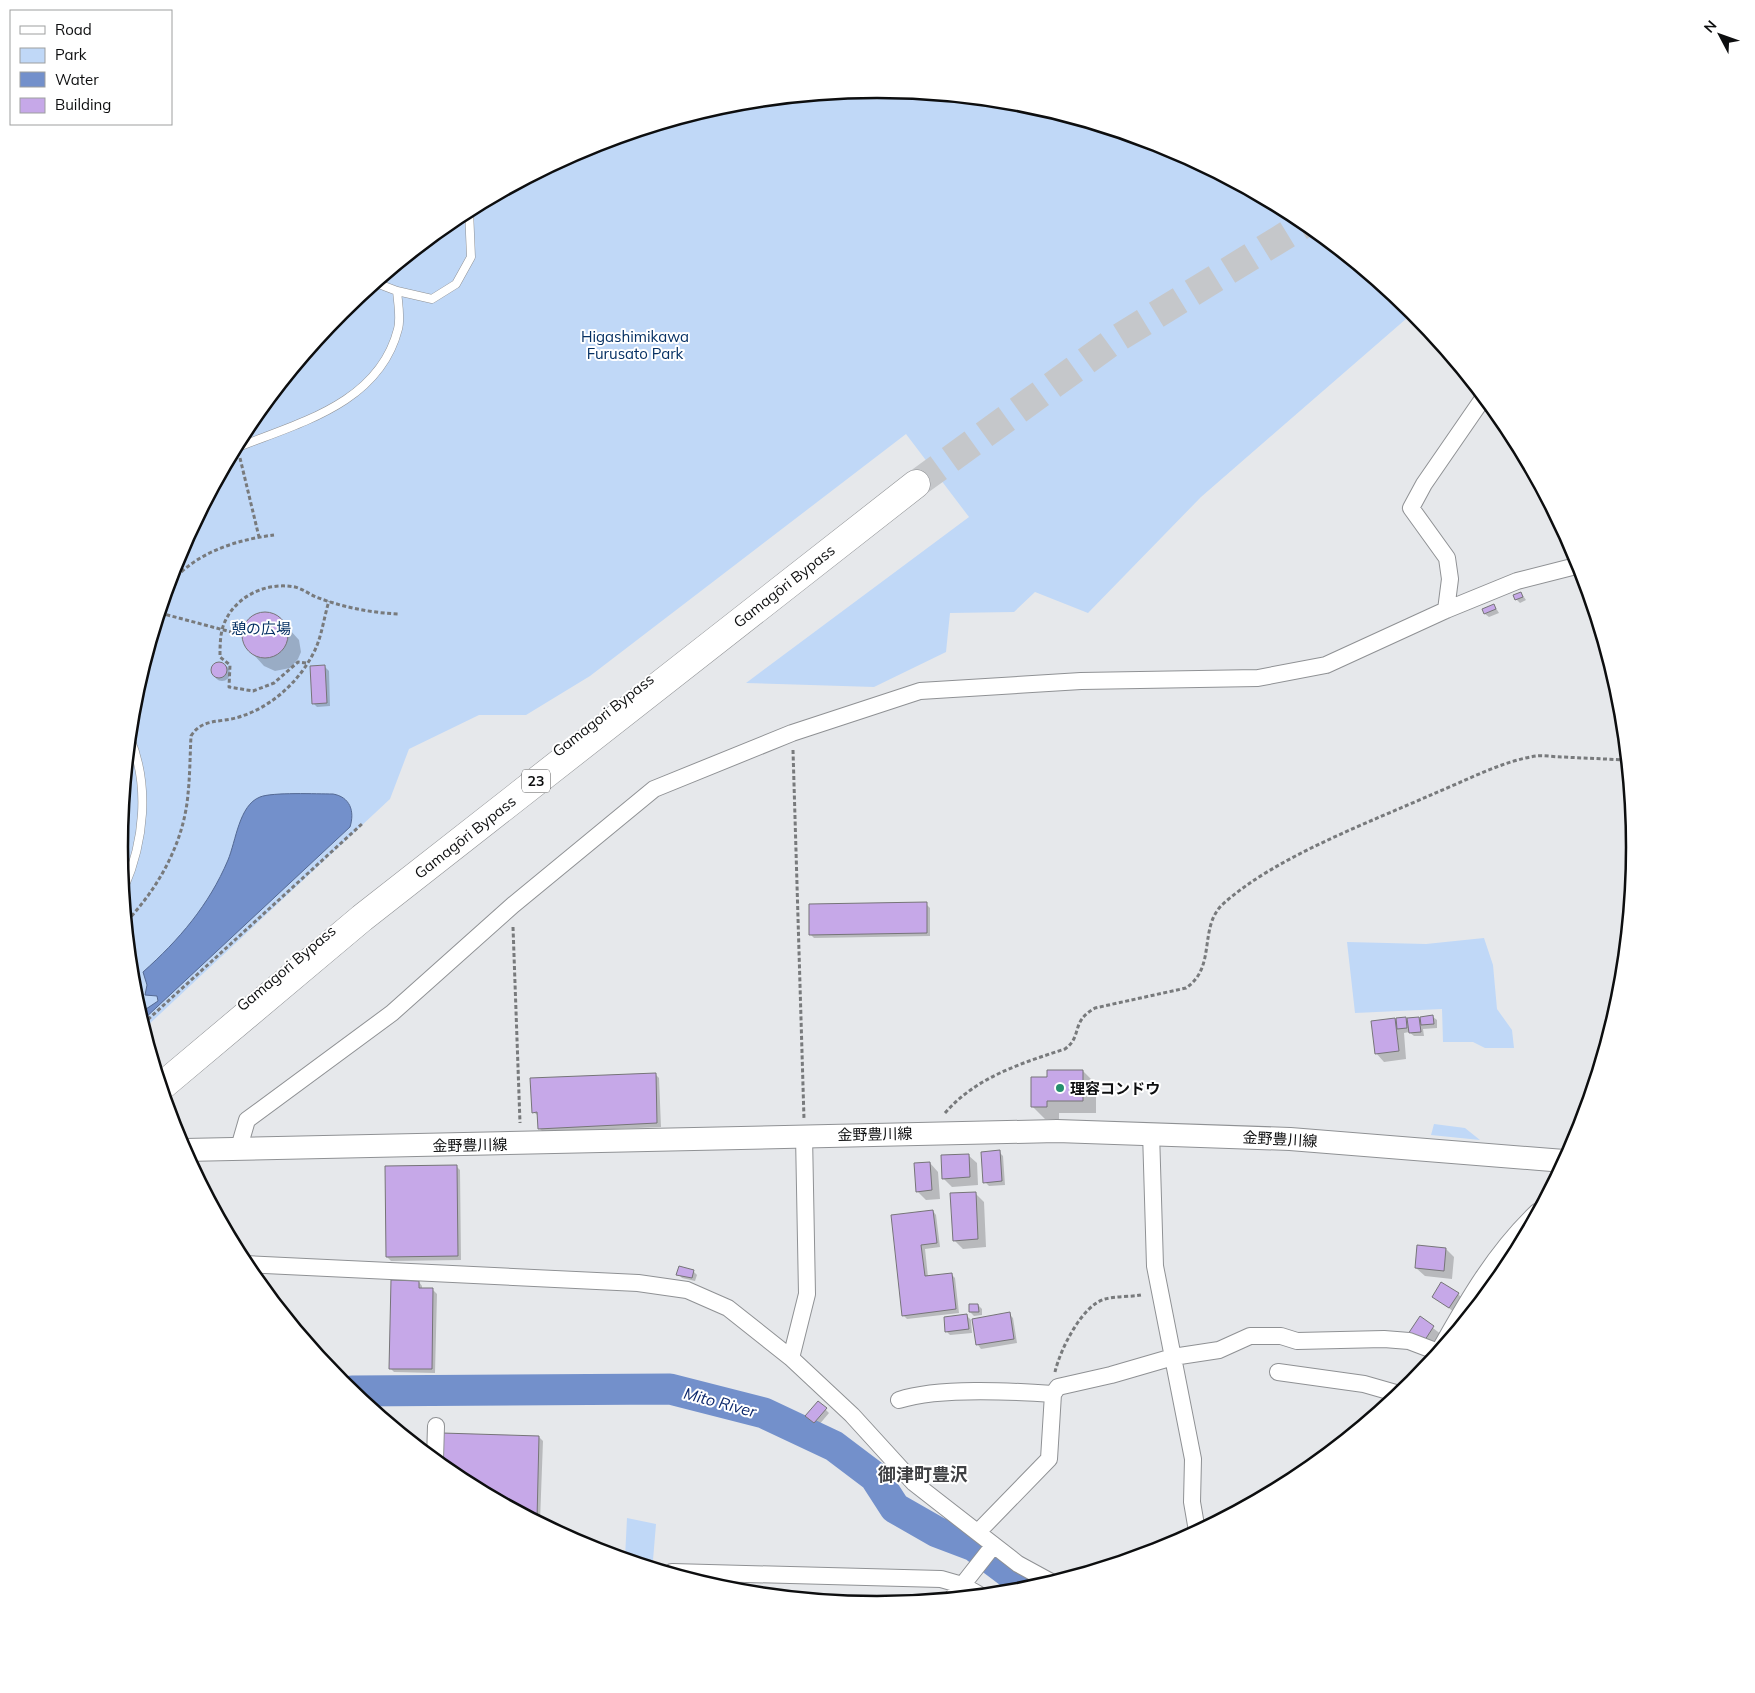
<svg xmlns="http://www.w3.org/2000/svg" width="1755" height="1693" font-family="Mulish,'Noto Sans JP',sans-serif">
<rect width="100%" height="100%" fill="#e6e8eb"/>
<!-- green -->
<path fill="#c0d8f7" d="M878 89 1026 103 1168 147 1299 217 1414 312 1201 497 1088 613 1035 592 1014 612 950 613 946 652 874 687 746 683 969 517 906 434 590 676 526 715H479L409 749 390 799 145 1028 134 994 120 846 134 698 178 556 248 425 342 310 457 216 588 146 730 103Z
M1484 938 1493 965 1497 1009 1512 1030 1514 1048H1485L1473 1042H1443L1442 1009 1355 1013 1347 942 1426 944Z
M1434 1124 1465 1128 1480 1140 1431 1135Z
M627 1518 656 1524 653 1560 625 1558Z"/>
<!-- water -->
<path fill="#7390cb" stroke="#546993" d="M333 794C350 797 355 811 350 827L142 1021 140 1013 158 1001 157 996 145 995 147 985 143 972C179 940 209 905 228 860 236 841 239 805 260 797 272 792 317 794 333 794Z"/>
<!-- shadow -->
<path fill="#0003" d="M1521 593 1526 600 1520 603 1516 599Z
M1494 605 1499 613 1489 617 1485 614Z
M267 613 280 619 299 640 301 652 298 659 290 668 275 671 264 666 246 646 243 636 244 628 252 618Z
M214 673a8 8 0 1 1 16 0a8 8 0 1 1-16 0Z
M325 667 329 671 330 706 317 707 313 703Z
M926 904 930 908V936L814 938 810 934Z
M1433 1017 1437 1020V1028L1423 1029 1424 1036H1414L1409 1032 1404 1033 1406 1059 1384 1062 1376 1053 1395 1019 1398 1022 1406 1018 1407 1020Z
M1083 1071 1096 1084V1113H1059V1119H1045L1032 1106 1048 1079Z
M655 1074 659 1078 661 1127 543 1132 539 1128V1116L533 1112Z
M999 1152 1003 1156 1005 1185 989 1186 985 1182Z
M968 1155 977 1163 978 1185 952 1187 943 1178Z
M930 1163 938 1172 940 1199 926 1200 917 1191Z
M456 1166 460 1170 461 1260 391 1261 387 1257Z
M975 1193 984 1202 986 1247 963 1249 954 1240Z
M933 1211 936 1215 940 1247 925 1249 928 1277 951 1274 955 1278 959 1313 907 1319 903 1315 892 1216Z
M1446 1249 1454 1257 1452 1279 1425 1276 1416 1268Z
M693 1271 697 1275 695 1281 682 1278 678 1274Z
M419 1282 422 1286V1290H433L437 1294 435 1373 394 1372 390 1368Z
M1458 1294 1466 1302 1458 1315 1433 1296Z
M978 1305 982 1309V1315L974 1316 970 1312Z
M1009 1314 1013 1318 1017 1343 981 1349 978 1345Z
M967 1316 971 1320 972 1333 950 1335 946 1331Z
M1420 1318 1442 1335 1432 1351 1418 1342Z
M819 1403 829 1413 818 1426 807 1416Z
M539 1437 543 1441 540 1521 456 1476 442 1465Z"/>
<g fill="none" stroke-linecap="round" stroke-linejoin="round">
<!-- river -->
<path stroke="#7390cb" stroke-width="31" d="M352 1391 670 1389 764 1413 834 1446 875 1477 895 1508 937 1532 974 1546 1030 1588"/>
</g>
<!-- building -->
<path fill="#c6a8e8" stroke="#767578" d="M1521 592 1523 597 1515 600 1513 595Z
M1494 604 1496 609 1484 614 1482 609Z
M242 635a23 23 0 1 1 46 0a23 23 0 1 1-46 0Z
M211 670a8 8 0 1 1 16 0a8 8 0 1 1-16 0Z
M325 665 327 703 312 704 310 666Z
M927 902V933L809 935V904Z
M1433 1015 1434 1024 1421 1025 1420 1017Z
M1406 1017 1407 1028 1397 1029 1396 1018Z
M1419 1017 1421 1032 1409 1033 1407 1018Z
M1395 1018 1399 1051 1375 1054 1371 1021Z
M1047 1070H1083V1101H1047V1107H1031V1077H1047Z
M656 1073 657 1123 538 1129 537 1112 532 1113 530 1078Z
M1000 1150 1002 1181 983 1183 981 1152Z
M969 1154 970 1177 942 1179 941 1155Z
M930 1162 932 1190 916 1192 914 1163Z
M457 1165 458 1256 386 1257 385 1166Z
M976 1192 978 1239 953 1241 950 1193Z
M933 1210 937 1243 921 1245 925 1276 952 1273 956 1309 902 1316 891 1215Z
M1417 1245 1446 1248 1444 1271 1415 1268Z
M679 1266 694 1270 692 1278 676 1275Z
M391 1280 419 1281V1288H433L432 1369H389Z
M1441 1282 1459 1293 1449 1308 1432 1297Z
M969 1304H978L979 1312H969Z
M1010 1312 1014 1339 976 1345 972 1319Z
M967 1314 969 1329 945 1332 944 1317Z
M1420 1316 1434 1326 1423 1343 1408 1334Z
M818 1401 827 1408 814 1423 805 1416Z
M442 1433 539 1436 537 1519 456 1476 441 1464Z"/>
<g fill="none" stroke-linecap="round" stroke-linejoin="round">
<!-- highway-tunnel -->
<path stroke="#c5c7ca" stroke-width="28" stroke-dasharray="28 14" stroke-linecap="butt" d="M916 484 1115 340 1306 223"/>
<!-- lane casing -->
<g stroke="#8f9194" stroke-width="9">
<path id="lane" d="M376 283 397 291 432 299 456 284 471 257 469 210
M236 448C298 423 379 404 398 329 401 318 398 303 397 291
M124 888C144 842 150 786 130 738"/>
</g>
<!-- street casing -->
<g stroke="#8f9194" stroke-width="18">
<path id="street" d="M1446 610 1450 579 1447 558 1411 508 1424 484 1484 397
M1151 1132 1155 1266 1193 1459 1192 1502 1197 1531
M238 1151 247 1120 392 1013 513 905 654 789 792 733 920 691 1081 681 1258 678 1326 665 1446 610 1517 581 1580 565
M245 1264 638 1283 687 1290 728 1308 791 1358 852 1415 914 1483 1018 1564 1051 1582
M1439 1351C1467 1301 1495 1252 1537 1212
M791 1358 807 1294 804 1135
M1278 1372 1364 1384 1399 1394
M899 1400C938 1387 1010 1391 1053 1394L1058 1387 1111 1375 1173 1357 1219 1350 1250 1336H1281L1297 1341 1384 1339 1409 1341 1438 1352
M435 1459 436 1426
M978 1532 1049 1459 1053 1394
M672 1572 941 1579 962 1585 978 1594
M953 1597 993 1546"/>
</g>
<!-- secondary casing -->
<g stroke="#8f9194" stroke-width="24">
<path id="secondary" d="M185 1150 1057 1131 1290 1139 1564 1161"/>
</g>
<!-- highway casing -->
<g stroke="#8f9194" stroke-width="29">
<path id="highway" d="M162 1086 362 918 916 484"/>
</g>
<!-- path -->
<path stroke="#787a7c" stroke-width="3" stroke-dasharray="4 2.5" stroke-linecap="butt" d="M240 458 259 537
M168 586C194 553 235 540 274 535
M160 613 235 633
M306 663 298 662 274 683 253 691 229 687 230 665 220 657C220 648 220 639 222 630 230 599 264 581 295 587 303 589 309 594 316 597 342 607 371 613 399 614
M793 750 804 1119
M127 921C159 887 184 842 188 794 190 775 190 755 191 736 202 718 220 723 239 717 272 707 300 681 315 650 322 635 324 617 329 601
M513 927 520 1123
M143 1024 363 823
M945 1113C976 1077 1022 1063 1065 1049 1083 1036 1070 1022 1095 1008L1186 988C1217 967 1198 927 1223 904 1275 857 1368 823 1433 794 1465 781 1502 761 1536 756 1544 755 1554 757 1562 757 1584 758 1605 759 1627 760
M1055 1372C1060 1350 1082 1305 1105 1299 1116 1296 1130 1297 1141 1295"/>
<!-- lane -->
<use href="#lane" stroke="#fff" stroke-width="8"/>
<!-- street -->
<use href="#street" stroke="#fff" stroke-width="16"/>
<!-- secondary -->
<use href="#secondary" stroke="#fff" stroke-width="22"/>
<!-- highway -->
<use href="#highway" stroke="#fff" stroke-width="28"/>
</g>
<!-- markers -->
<circle fill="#258f6e" stroke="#fff" stroke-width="2" cx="1060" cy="1088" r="5"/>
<g text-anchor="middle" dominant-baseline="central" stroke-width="4" stroke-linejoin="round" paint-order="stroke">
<!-- shield labels -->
<rect fill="#fff" stroke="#565657" stroke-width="1" x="522" y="769.5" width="28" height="23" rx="4"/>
<g font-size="14" font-weight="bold" fill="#0d0e0f">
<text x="536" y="781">23</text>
</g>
<!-- park labels -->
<g font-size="15" fill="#053063" stroke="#fff">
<text x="635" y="336">Higashimikawa<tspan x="635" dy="17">Furusato Park</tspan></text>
<text x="261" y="628">憩の広場</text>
</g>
<!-- street labels -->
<g font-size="15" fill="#0d0e0f" stroke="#fff">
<text transform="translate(784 586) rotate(-38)">Gamagōri Bypass</text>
<text transform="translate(603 715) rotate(-38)">Gamagori Bypass</text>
<text transform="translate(465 837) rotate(-38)">Gamagōri Bypass</text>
<text transform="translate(286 968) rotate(-40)">Gamagori Bypass</text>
<text transform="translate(875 1134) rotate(-1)">金野豊川線</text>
<text transform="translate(1280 1139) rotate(3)">金野豊川線</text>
<text transform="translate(470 1145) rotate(-1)">金野豊川線</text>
</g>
<!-- poi labels -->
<g font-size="15" font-weight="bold" fill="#0d0e0f" stroke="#fff" text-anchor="start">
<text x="1070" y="1088">理容コンドウ</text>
</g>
<!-- water labels -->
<g font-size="16" font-style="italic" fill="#0b276c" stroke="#fff">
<text transform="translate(720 1402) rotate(15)">Mito River</text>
</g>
<!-- quarter labels -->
<g font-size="18" font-weight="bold" fill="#404144" stroke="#fff">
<text x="923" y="1474">御津町豊沢</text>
</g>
</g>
<!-- crop -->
<path d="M0 0H1755V1693H0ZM128 847a749 749 0 1 1 1498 0a749 749 0 1 1-1498 0Z" fill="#fff" fill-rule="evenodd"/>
<path fill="none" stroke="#0d0e0f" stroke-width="2.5" d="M128 847a749 749 0 1 1 1498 0a749 749 0 1 1-1498 0Z"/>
<!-- legend -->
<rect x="10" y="10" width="162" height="115" fill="#ffffff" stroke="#9e9f9f"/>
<rect x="20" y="26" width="25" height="8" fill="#ffffff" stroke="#9e9f9f"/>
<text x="55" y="35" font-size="15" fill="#0d0e0f">Road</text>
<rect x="20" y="48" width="25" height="15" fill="#c0d8f7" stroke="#9e9f9f"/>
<text x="55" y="60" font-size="15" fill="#0d0e0f">Park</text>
<rect x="20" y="72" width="25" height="15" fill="#7390cb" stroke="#9e9f9f"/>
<text x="55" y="85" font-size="15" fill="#0d0e0f">Water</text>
<rect x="20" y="98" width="25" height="15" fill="#c6a8e8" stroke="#9e9f9f"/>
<text x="55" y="110" font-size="15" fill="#0d0e0f">Building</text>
<!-- north arrow -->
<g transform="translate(1720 35) rotate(311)" stroke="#ffffff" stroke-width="4" paint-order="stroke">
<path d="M0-4L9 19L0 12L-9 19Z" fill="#0d0e0f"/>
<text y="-8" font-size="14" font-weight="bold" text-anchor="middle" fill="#0d0e0f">N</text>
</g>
</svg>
